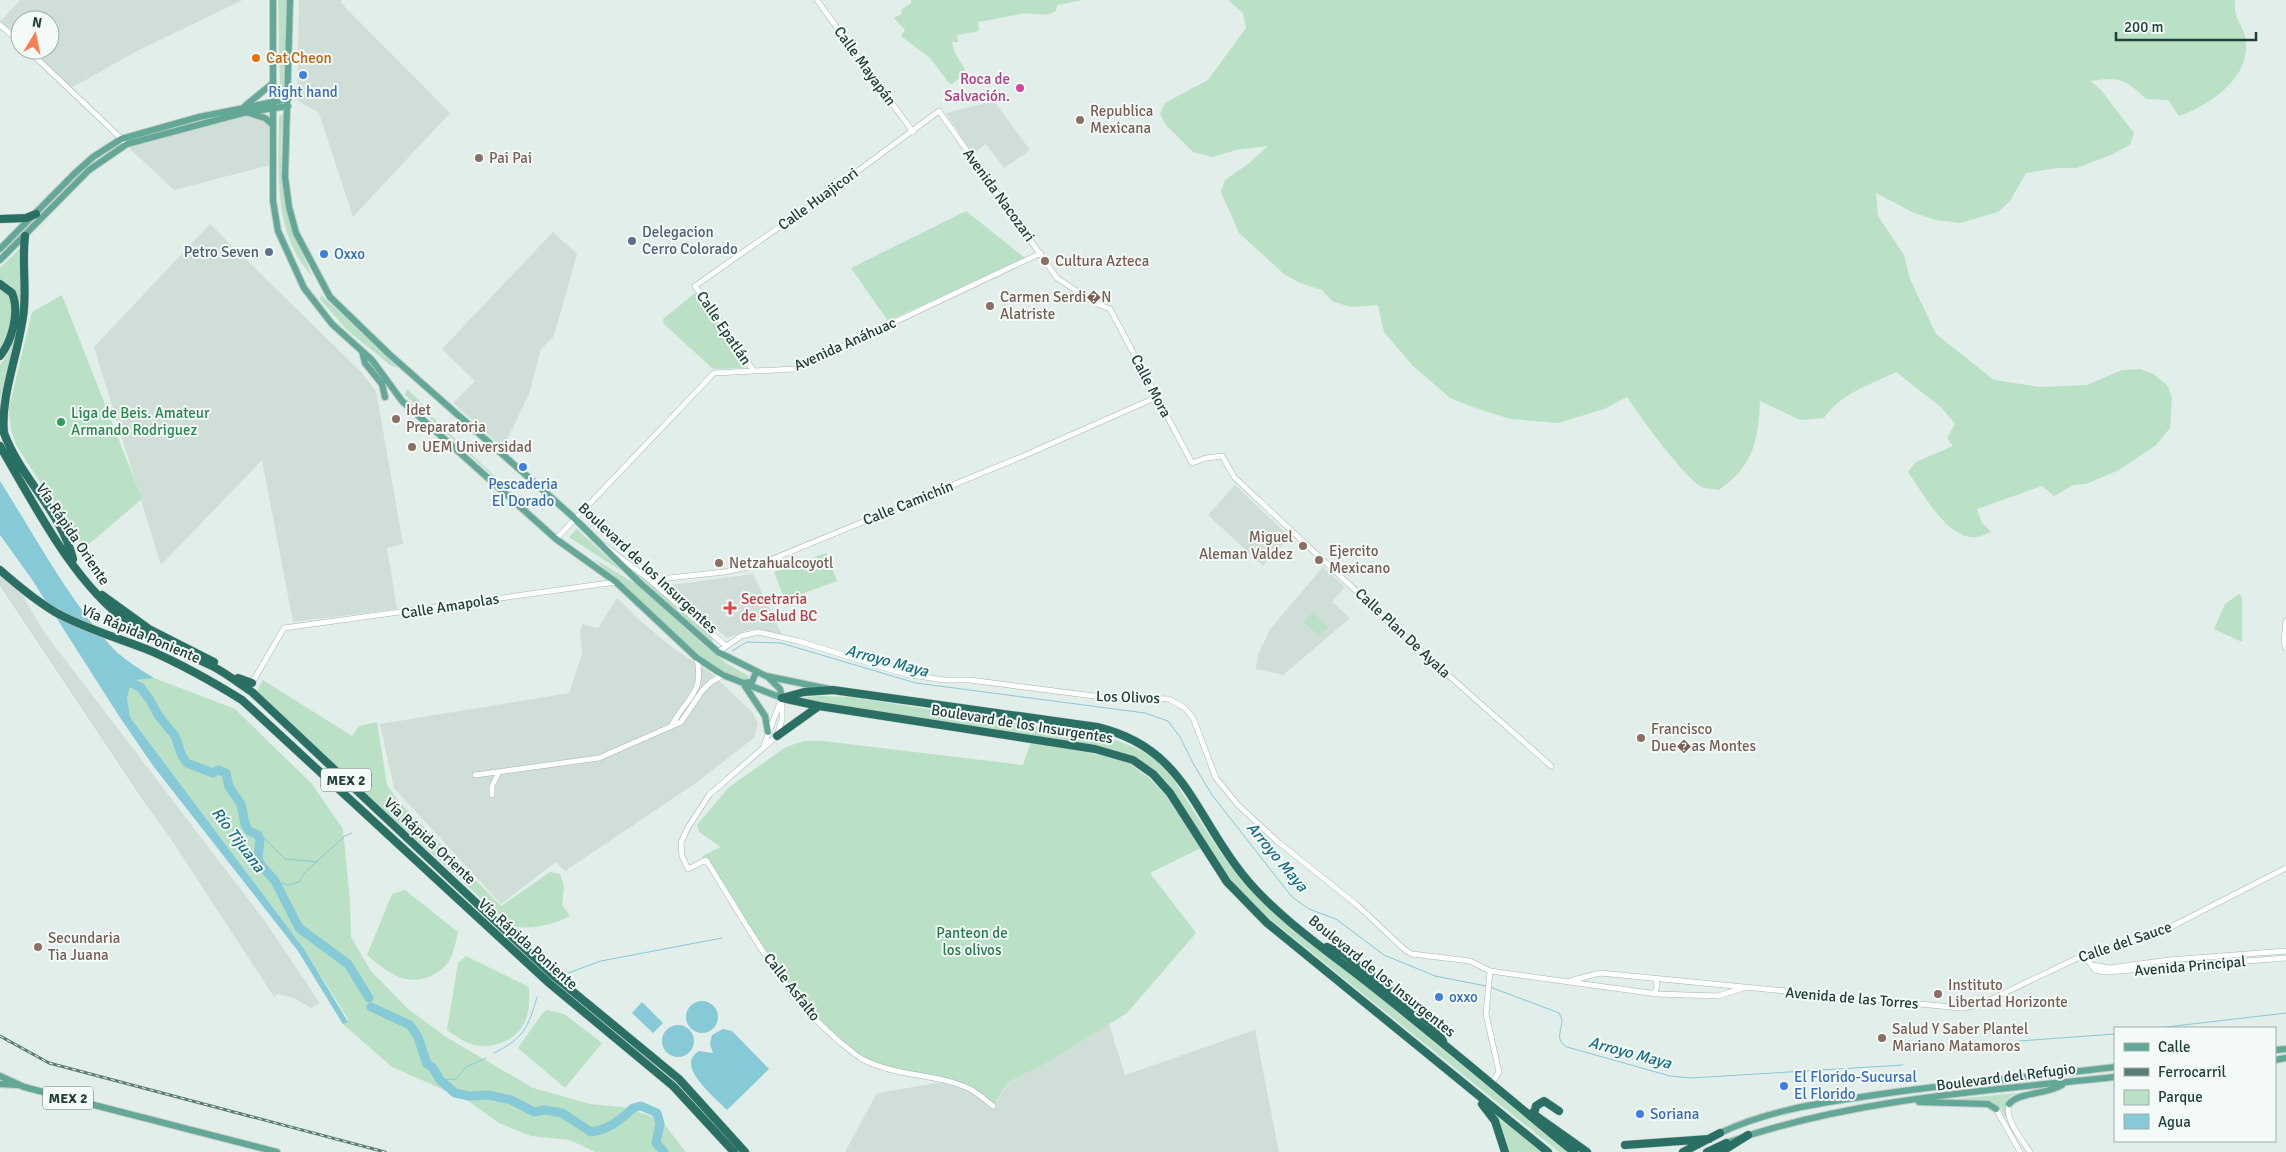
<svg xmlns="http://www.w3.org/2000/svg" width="2286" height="1152" font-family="Signika,sans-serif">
<rect width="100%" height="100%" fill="#e2eee9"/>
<!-- built -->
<path fill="#d0ded8" d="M20 0H243L139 50 71 88 31 50H50V20H20V40L0 22Z
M299 0H342L340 2 450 113 353 217 319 113 297 100Z
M994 101 1030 150 1004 168 986 144 973 154 946 113Z
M249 114 260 117 272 128 270 165 174 190 126 145Z
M210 224 362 373 376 391 403 544 387 548 397 609 293 622 262 460 161 565 94 347Z
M553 232 577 254 554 336 541 349 529 394 503 448 453 403 475 381 442 349Z
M1235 485 1290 537 1263 566 1208 515Z
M1323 567 1345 587 1332 602 1350 618 1283 675 1256 669 1258 654 1271 628Z
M753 574 782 635 751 629 727 638 664 586Z
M0 576 23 596 44 632 264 920 320 1003 311 1008 294 998 278 994 274 997 171 839 142 799 0 586Z
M617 598 637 618 673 648 711 673 753 713 758 723 754 738 693 785 565 871 556 862 501 904 394 788 380 724 569 693 582 654 580 631 582 624 598 628Z
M1109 1024 1125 1075 1255 1030 1279 1152H845L877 1093 949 1081 970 1089 993 1106 1007 1085 1015 1078 1038 1068Z"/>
<!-- green -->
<path fill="#bae0c5" d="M278 0H286L285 91 280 88Z
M911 0H1083L1057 5 1056 11C1044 18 1033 12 1021 14 1006 17 993 20 978 22L979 31 957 35 958 42H952C955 59 961 59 966 73L952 84 949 83 930 58 901 36 905 30 894 18 902 14 901 10 911 3Z
M1228 0H2235C2233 22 2245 24 2246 44 2248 80 2209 105 2179 116L2168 100 2146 99C2126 79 2118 76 2091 81L2101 90 2134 133 2130 145 2113 154 2077 168H2057L2026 173 2010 201 1998 212 1960 223 1936 220 1914 213 1876 193 1878 216 1904 255 1910 279 1936 334 1994 380 2040 387 2087 385 2122 370 2140 369 2153 374 2167 385 2172 397 2170 428 2156 445 2119 470 2086 484 2073 485 2054 496 2042 486 1977 509 1982 523 1991 532C1985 534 1979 538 1972 537 1945 536 1922 491 1908 472L1916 462 1953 446 1947 438 1955 424 1942 408 1896 372C1869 385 1842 393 1824 418L1800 420 1760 401C1758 441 1754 465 1719 490 1715 489 1708 489 1704 488 1687 482 1638 414 1627 397L1604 409 1558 423 1510 419 1473 407 1450 398 1412 365 1384 332 1378 305 1350 307 1332 301 1322 290 1300 283 1284 274 1239 233 1221 192 1225 180 1248 164 1268 146 1236 150 1212 157 1193 152 1166 125 1160 114 1165 103 1208 80 1246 28 1243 13Z
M281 115 283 116C282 136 280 156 282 175 285 210 298 244 312 276 272 233 279 171 279 116Z
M966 211 1025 258 888 321 851 268Z
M22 246 23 298 17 335 0 400V364C12 355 23 315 19 301 17 291 7 287 0 282V268Z
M0 289C25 301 9 334 0 353Z
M695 293 744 364 743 368 713 369 664 324 663 319Z
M62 295 142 499 83 549 16 445 11 429 9 408 32 312Z
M321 295 398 368 390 365 347 330 320 299Z
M407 389 420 401 418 404 420 405 422 403 425 410 533 513 405 395Z
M577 529 621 570 623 572 569 537Z
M826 553 837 581 785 600 774 572Z
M618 557 640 573 713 638 712 643Z
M594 559 641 587 702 644 729 665 749 676 747 681 720 670 702 658Z
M2239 594 2242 597V642L2214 629 2225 604Z
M1313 612 1328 627 1319 636 1304 622Z
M145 678H154L235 709 312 784 343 829 350 901 351 937 371 971 407 1008 446 1037 533 1088 590 1104 622 1107 660 1119 686 1152H595L570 1140 531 1136 499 1123 467 1100 392 1067 343 1024 348 1022V1019L304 949 130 717 127 698 131 683Z
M263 680 352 736 359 726 377 722 387 785 399 802 501 906 550 872 560 874 564 886 562 905 570 916C553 925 531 930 511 926L256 693Z
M820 696 850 697 1105 737C1127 743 1146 752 1165 766L1220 852 1240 879 1260 900 1568 1152H1559L1254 906C1239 890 1225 875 1213 856 1193 826 1179 788 1149 766 1136 756 1120 752 1104 748L798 698Z
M804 741H823L1023 765 1031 742 1125 760 1149 778 1170 799 1203 847 1150 873 1196 933 1127 1013 1038 1068 1015 1078 1006 1085 993 1106 970 1089 862 1059 828 1032 797 999 702 856 721 847 699 832 697 825 729 787 786 747Z
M405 890 458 932C456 941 454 951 450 959 447 966 440 971 433 975 406 988 387 972 367 955L392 894Z
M466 956 529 987C529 997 530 1010 526 1019 519 1039 495 1049 474 1045 465 1043 455 1035 447 1030L458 963Z
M547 1010 564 1014 602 1043 565 1088 518 1048 542 1014Z
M2050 1090 2012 1095 2006 1101V1113L2026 1152 2001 1109 1992 1102 1980 1100 1935 1101Z
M1497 1117 1542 1152H1508L1506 1138Z"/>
<!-- water -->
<path fill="#86c9d7" d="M0 481C33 533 68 598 109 644 121 658 138 668 154 678L136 680 131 683 127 698 130 717 304 949 348 1022 343 1024 341 1021 298 951 154 767 119 716 31 578 0 535Z
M686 1017a16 16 0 1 1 32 0a16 16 0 1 1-32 0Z
M642 1002 663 1023 653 1033 632 1013Z
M662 1041a16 16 0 1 1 32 0a16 16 0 1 1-32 0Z
M723 1029 732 1031 769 1069 727 1110C715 1097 674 1066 699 1051L713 1053 710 1044 712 1035Z"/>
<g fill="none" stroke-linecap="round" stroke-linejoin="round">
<!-- stream -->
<path stroke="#86c9d7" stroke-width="1" d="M732 651 747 642 781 643 916 683 1145 713 1168 721 1180 737 1194 765 1212 795 1292 897 1309 909 1336 919 1384 955 1435 976 1486 986
M258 835 264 838 285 859 318 862
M275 881 288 885 299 882 304 873 345 836 352 833
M560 976 601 961 722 938
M1490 987 1559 1013 1562 1019C1562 1031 1554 1039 1567 1047L1670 1076 1691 1078 1903 1065
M2158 1028 2286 1013
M2019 1041 2115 1034
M494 1053C524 1038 528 1028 537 997
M440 1080 456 1079 466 1067 486 1058"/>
<!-- river -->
<path stroke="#86c9d7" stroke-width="9" d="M122 677 141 688 150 700 158 715 175 736 182 756 187 763 213 773 218 770 226 773 229 787 241 804 245 824 249 831 258 835 260 840 258 858 260 864 275 881 299 928 348 964 369 998
M371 1007 410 1025 418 1037 427 1064 433 1068 440 1080 455 1093 469 1096 489 1095 511 1100 534 1112 545 1110 562 1113 591 1132C608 1130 621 1120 633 1108L641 1106 657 1113 660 1124 656 1143 664 1152"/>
<!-- minor casing -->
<g stroke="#a4b6b1" stroke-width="6">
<path id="minor" d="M817 0 913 132
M0 25 20 42
M28 50 127 144
M753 370 695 286 832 190 939 111 1057 278 1095 303 1110 309 1192 463 1206 458 1222 456 1235 478 1412 643 1551 766
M556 539 714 373 795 369 1041 253
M605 546 650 580 726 646
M650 580 724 572 758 565 1021 457 1157 397
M2286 621 2284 642 2286 648
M718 652 741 636 758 632 798 641 905 674 944 680H970L1102 697 1169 699 1185 708 1193 718 1216 778 1238 805 1277 841 1357 905 1404 949 1412 954 1470 961 1490 971 1657 994 1718 996 1743 988
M252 683 284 628 616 582
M782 698V719L777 736 709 795 687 829 681 843 682 856 688 869 706 860C746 923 783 995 841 1043 848 1048 855 1055 862 1059 896 1077 935 1073 968 1088 977 1092 985 1100 993 1106
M672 725C688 695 704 695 697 658
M764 745 781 700
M475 775 599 758 681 722 702 691 711 682 723 675
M492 795V786L499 772
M2084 955 2095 970 2106 972 2286 958
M2092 965 2110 968 2169 960 2286 951
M1490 971 1486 1014 1499 1072 1494 1080
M1570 981 1600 973 1961 1008 1979 1005 2084 955 2159 933 2286 868
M1654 994 1657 987 1656 979
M2009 1104C2004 1119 2022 1140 2030 1152
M1996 1109 2020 1152"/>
</g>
<!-- major casing -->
<g stroke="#c1cac8" stroke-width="8">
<path id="major" d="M273 0V201L278 231 304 288 332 324 372 360 402 401 556 539 616 582 697 658 723 675 782 698
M290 0 285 177 289 207 296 233 330 297 389 354 571 515 639 582 718 652 766 676 829 689
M245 106 273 83
M249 113 265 118 273 125
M0 249 74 174 93 157 121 139 199 117 288 99
M0 260 89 170 127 144 243 113 288 106
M362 351 365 363 382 384 385 397
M768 677 780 689 782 698
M743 683 752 682 756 672
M745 686 765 716 768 732
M2275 1050 2286 1049
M2275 1060 2286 1058
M0 1076 24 1087 277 1152
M0 1084 17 1085
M1919 1102 1988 1104 1996 1109
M2009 1104C2019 1092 2045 1095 2062 1085
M1720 1133C1767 1111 1818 1103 1868 1096 1950 1083 2033 1077 2115 1067
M1726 1143C1850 1099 1984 1091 2115 1077"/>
</g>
<!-- highway casing -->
<g stroke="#c1cac8" stroke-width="9">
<path id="highway" d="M0 219 26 218 36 214
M25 236C22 260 26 284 24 308 21 348 0 393 4 433 21 479 61 511 73 559
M0 284 12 293C20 312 12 341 0 356
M0 446C34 504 74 584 129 623 154 641 183 652 210 665 225 672 238 683 252 692L554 976 679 1079 745 1152
M0 570C17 585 35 600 55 612 85 629 119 638 151 651 183 665 213 682 242 700L549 983 673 1086 734 1152
M102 595 149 629 214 662
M238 678 252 683
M782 698 804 692 833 690 1097 727C1185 748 1193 813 1243 875 1277 918 1335 956 1378 991 1444 1043 1508 1098 1574 1152
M782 698 819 706 1095 749 1133 760 1153 774 1170 793 1227 882 1267 923 1548 1152
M777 736 819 706
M1327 947 1344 954 1431 1023 1443 1041
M1482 1104 1495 1121 1505 1152
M1532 1113 1587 1152
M1534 1114 1536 1106 1544 1101 1559 1111
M1625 1145 1709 1139
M1683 1152 1720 1133
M1707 1152 1726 1143
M1721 1152 1748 1135"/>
</g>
<!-- minor -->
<use href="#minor" stroke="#fff" stroke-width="5"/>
<!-- major -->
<use href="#major" stroke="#63a797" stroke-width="6"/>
<!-- highway -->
<use href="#highway" stroke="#2a6f63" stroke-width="8"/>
<!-- rail casing -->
<g stroke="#5b7c74" stroke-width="3">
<path id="rail" d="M0 1036 49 1063 385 1152"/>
</g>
<!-- rail -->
<use href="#rail" stroke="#f3faf7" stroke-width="1" stroke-dasharray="4" stroke-linecap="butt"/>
</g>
<!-- markers -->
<circle fill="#e8710a" stroke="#f3faf7" stroke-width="2" cx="256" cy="58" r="5"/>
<g fill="#3f7fe0" stroke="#f3faf7" stroke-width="2">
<circle cx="303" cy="75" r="5"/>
<circle cx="324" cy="254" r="5"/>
<circle cx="523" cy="467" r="5"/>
<circle cx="1439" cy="997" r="5"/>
<circle cx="1784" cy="1086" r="5"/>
<circle cx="1640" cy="1114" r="5"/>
</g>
<circle fill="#d1479c" stroke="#f3faf7" stroke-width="2" cx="1020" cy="88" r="5"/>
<g fill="#8d6e63" stroke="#f3faf7" stroke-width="2">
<circle cx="1080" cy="120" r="5"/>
<circle cx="479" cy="158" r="5"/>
<circle cx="1045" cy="261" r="5"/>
<circle cx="990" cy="306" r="5"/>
<circle cx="396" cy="419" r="5"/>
<circle cx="412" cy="447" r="5"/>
<circle cx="1303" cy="546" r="5"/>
<circle cx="1319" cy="560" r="5"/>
<circle cx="719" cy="563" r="5"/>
<circle cx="1641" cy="738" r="5"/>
<circle cx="38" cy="947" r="5"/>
<circle cx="1938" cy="994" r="5"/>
<circle cx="1882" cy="1038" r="5"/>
</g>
<g fill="#5c6f8a" stroke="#f3faf7" stroke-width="2">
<circle cx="632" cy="241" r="5"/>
<circle cx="269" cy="252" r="5"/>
</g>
<circle fill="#2e9e5b" stroke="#f3faf7" stroke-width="2" cx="61" cy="422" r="5"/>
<path fill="#e0444e" stroke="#f3faf7" stroke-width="2" d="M727.5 600.5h5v5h5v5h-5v5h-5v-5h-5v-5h5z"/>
<g text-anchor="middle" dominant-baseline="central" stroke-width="4" stroke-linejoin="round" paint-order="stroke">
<!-- shield labels -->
<g fill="#f3faf7" stroke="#607872" stroke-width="1">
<rect x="321" y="768.5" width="50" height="23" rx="4"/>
<rect x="43" y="1086.5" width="50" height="23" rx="4"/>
</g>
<g font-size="14" font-weight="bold" fill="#214039">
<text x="346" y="780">MEX 2</text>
<text x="68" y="1098">MEX 2</text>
</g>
<!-- food labels -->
<g font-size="15" fill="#c56008" stroke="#f3faf7" text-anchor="start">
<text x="266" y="58">Cat Cheon</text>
</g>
<!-- street labels -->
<g font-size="15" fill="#214039" stroke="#f3faf7">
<text transform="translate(865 66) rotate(54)">Calle Mayapán</text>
<text transform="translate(999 195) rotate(54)">Avenida Nacozari</text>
<text transform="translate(818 199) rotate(-36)">Calle Huajicori</text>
<text transform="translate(724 328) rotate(56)">Calle Epatlán</text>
<text transform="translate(845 344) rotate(-24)">Avenida Anáhuac</text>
<text transform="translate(1151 386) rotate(62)">Calle Mora</text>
<text transform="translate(908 503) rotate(-22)">Calle Camichín</text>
<text transform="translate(73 534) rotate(56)">Vía Rápida Oriente</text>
<text transform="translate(648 568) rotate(43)">Boulevard de los Insurgentes</text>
<text transform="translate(450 606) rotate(-9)">Calle Amapolas</text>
<text transform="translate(1403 633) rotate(43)">Calle Plan De Ayala</text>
<text transform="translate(141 634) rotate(23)">Vía Rápida Poniente</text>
<text transform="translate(1128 697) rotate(2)">Los Olivos</text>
<text transform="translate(1022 724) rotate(9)">Boulevard de los Insurgentes</text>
<text transform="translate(430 841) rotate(43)">Vía Rápida Oriente</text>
<text transform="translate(2125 942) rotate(-19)">Calle del Sauce</text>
<text transform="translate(528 944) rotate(42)">Vía Rápida Poniente</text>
<text transform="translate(2190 966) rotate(-5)">Avenida Principal</text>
<text transform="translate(1382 976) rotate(39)">Boulevard de los Insurgentes</text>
<text transform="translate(792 987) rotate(52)">Calle Asfalto</text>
<text transform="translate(1852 998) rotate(5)">Avenida de las Torres</text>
<text transform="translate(2006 1077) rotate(-7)">Boulevard del Refugio</text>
</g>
<!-- hotel labels -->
<g font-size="15" fill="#b23c85" stroke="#f3faf7" text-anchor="end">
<text x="1010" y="79">Roca de<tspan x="1010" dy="17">Salvación.</tspan></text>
</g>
<!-- shop labels -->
<g font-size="15" fill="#366cbe" stroke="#f3faf7" text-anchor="start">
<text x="303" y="92" text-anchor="middle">Right hand</text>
<text x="334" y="254">Oxxo</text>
<text x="523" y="484" text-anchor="middle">Pescaderia<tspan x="523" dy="17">El Dorado</tspan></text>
<text x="1449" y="997">oxxo</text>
<text x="1794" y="1077">El Florido-Sucursal<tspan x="1794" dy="17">El Florido</tspan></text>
<text x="1650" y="1114">Soriana</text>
</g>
<!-- education labels -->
<g font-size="15" fill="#785e54" stroke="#f3faf7" text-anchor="start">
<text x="1090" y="111">Republica<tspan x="1090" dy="17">Mexicana</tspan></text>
<text x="489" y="158">Pai Pai</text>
<text x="1055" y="261">Cultura Azteca</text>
<text x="1000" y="297">Carmen Serdi�N<tspan x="1000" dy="17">Alatriste</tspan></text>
<text x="406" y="410">Idet<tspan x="406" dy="17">Preparatoria</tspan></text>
<text x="422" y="447">UEM Universidad</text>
<text x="1293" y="537" text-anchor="end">Miguel<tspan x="1293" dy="17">Aleman Valdez</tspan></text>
<text x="1329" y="551">Ejercito<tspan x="1329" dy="17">Mexicano</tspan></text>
<text x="729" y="563">Netzahualcoyotl</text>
<text x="1651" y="729">Francisco<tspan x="1651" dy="17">Due�as Montes</tspan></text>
<text x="48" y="938">Secundaria<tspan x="48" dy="17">Tia Juana</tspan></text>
<text x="1948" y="985">Instituto<tspan x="1948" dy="17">Libertad Horizonte</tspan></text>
<text x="1892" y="1029">Salud Y Saber Plantel<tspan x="1892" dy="17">Mariano Matamoros</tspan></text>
</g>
<!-- service labels -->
<g font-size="15" fill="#4e5e75" stroke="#f3faf7" text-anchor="start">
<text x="642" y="232">Delegacion<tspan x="642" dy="17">Cerro Colorado</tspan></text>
<text x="259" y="252" text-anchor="end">Petro Seven</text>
</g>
<!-- leisure labels -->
<g font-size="15" fill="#27864d" stroke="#f3faf7" text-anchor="start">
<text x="71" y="413">Liga de Beis. Amateur<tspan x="71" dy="17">Armando Rodriguez</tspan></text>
</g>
<!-- health labels -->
<g font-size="15" fill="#be3a42" stroke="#f3faf7" text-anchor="start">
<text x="741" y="599">Secetraria<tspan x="741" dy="17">de Salud BC</tspan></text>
</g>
<!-- park labels -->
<g font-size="15" fill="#277b4a" stroke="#f3faf7">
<text x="972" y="933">Panteon de<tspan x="972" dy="17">los olivos</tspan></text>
</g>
<!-- water labels -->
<g font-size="16" font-style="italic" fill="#156d82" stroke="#f3faf7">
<text transform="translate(887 661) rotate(15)">Arroyo Maya</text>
<text transform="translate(238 840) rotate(53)">Río Tijuana</text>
<text transform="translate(1277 857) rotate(50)">Arroyo Maya</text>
<text transform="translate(1630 1053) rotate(15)">Arroyo Maya</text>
</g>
</g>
<!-- legend -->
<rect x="2114" y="1027" width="162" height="115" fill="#f3faf7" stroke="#9fb0ab"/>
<rect x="2124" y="1043" width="25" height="8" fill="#63a797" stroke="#9fb0ab"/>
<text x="2158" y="1052" font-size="15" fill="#214039">Calle</text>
<rect x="2124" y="1068" width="25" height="8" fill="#5b7c74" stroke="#9fb0ab"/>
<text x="2158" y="1077" font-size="15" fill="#214039">Ferrocarril</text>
<rect x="2124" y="1090" width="25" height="15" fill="#bae0c5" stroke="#9fb0ab"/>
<text x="2158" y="1102" font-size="15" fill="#214039">Parque</text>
<rect x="2124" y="1114" width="25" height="15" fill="#86c9d7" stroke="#9fb0ab"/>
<text x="2158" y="1127" font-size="15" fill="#214039">Agua</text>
<!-- north arrow -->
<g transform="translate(35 35) rotate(10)"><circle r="24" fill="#f3faf7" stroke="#9fb0ab"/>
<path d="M0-4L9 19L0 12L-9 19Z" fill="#fd7f51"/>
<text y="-8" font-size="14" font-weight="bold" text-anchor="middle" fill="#214039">N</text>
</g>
<!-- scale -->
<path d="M2116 32v8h140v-8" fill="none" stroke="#214039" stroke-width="2.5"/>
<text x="2124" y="32" font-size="15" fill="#214039" stroke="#f3faf7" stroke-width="4" paint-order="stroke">200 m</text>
</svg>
